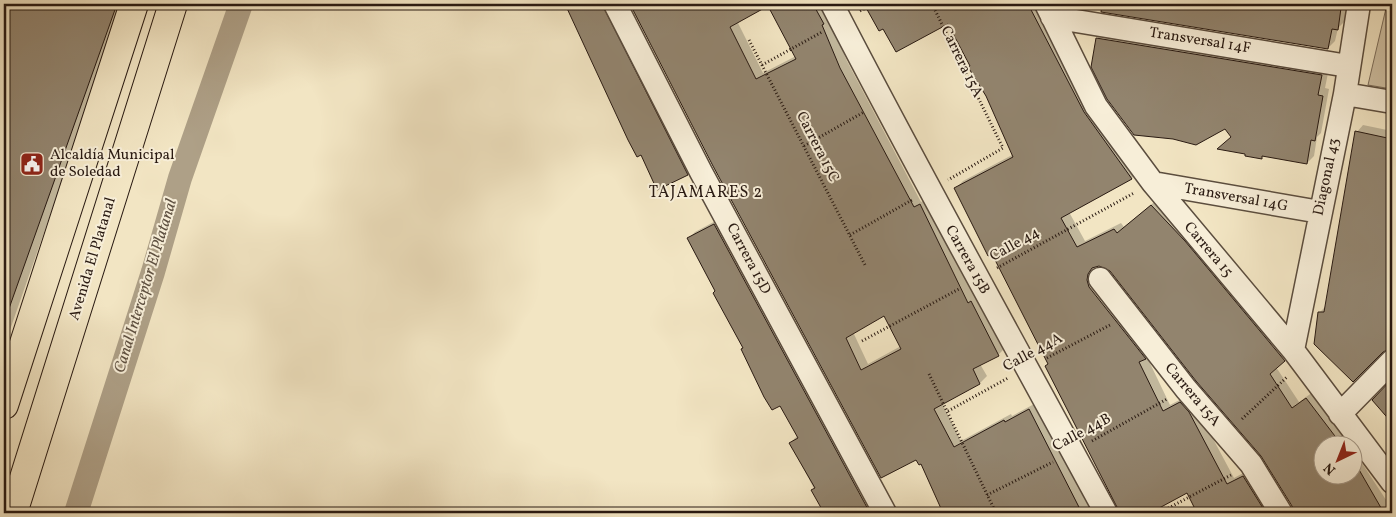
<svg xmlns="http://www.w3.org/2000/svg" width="1396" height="517" font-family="Vollkorn,serif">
<rect width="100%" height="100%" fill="#f2e5c3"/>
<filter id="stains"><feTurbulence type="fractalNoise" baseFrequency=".004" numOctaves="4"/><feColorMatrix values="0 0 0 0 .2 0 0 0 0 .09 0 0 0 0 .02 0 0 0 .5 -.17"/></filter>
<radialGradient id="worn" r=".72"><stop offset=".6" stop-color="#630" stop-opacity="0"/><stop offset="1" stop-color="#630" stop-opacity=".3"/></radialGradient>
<!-- green -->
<path fill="#d0c2a5" stroke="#7c6e5c" d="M1387 4H1392V89L1368 85Z"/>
<!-- shadow -->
<path fill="#0003" fill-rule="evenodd" d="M4 4H124L4 347Z
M566 4H610L694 168 687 174 641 153 622 118Z
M629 4H823L847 61 921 202 927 199 975 297 978 295 1005 348 998 355 980 364 987 376 980 383 942 403 961 441 1011 414 1012 416 1036 403 1092 513H944L921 463 917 459 882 477ZM769 4 796 56 763 73 737 21ZM884 314 901 346 868 364 853 332Z
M865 4H1038L1138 171 1132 178 1069 212 1085 241 1121 223 1124 227 1158 199 1291 353 1276 367 1299 402 1313 392 1350 440 1349 444H1324V474H1354V451L1392 509V513H1295L1293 506 1262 455 1111 270 1099 265 1094 266 1093 273 1147 357 1170 405 1187 396 1195 405 1234 478 1249 470 1273 513H1199L1187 492 1147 513H1122L1047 366 1049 363 992 253 956 188 963 181 1014 154 987 95 948 22 884 27 880 29Z
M1062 4H1346L1345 21 1338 28 1335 41 1328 48Z
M1104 31 1329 68 1325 88 1329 89 1321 133 1317 137 1314 156 1307 163 1264 155 1261 157 1232 137 1226 127 1093 66 1097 38Z
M1363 125 1392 131V348L1383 350 1320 312 1327 305 1357 132Z
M721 218 881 513H828L822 504 790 443 798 435 744 348 689 238 695 232Z"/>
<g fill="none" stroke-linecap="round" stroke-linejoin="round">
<!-- canal -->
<path stroke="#aea087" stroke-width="24" d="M76 513 153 272 180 178 241 4"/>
</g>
<!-- building -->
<path fill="#92846e" stroke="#291a12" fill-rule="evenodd" d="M4 4H117L6 317H4Z
M565 4H602L688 175 657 190 641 155 637 157 628 140Z
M630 4H813L824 24 822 25 840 68 914 207 920 204 968 303 971 301 999 356 973 369 980 384 934 409 954 447 1004 420 1005 422 1029 409 1082 513H943L921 464 919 465 916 460 881 478 713 166ZM768 6 796 59 756 79 730 27ZM884 316 901 349 861 370 846 338Z
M864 4H1028L1084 112 1132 179 1061 218 1077 247 1114 229 1117 233 1151 205 1185 241 1285 361 1270 374 1292 408 1306 398 1341 444H1324V474H1354V461L1384 513H1294L1292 506 1261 456 1196 381 1110 271 1099 266 1092 268 1088 274 1087 280 1089 287 1146 359 1139 362 1163 411 1180 402 1189 412 1227 484 1243 476 1266 513H1197L1187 493 1150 513H1120L1045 366 1048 364 992 254 988 256 954 188 1013 157 986 96 968 67 970 66 948 24 896 52 883 29 879 31Z
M1102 4H1312L1341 8 1338 30 1332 29 1328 49 1101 12Z
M1096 38 1322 75 1318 95 1323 96 1315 141 1311 140 1307 164 1262 156V159L1245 156V154L1217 149 1231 137 1225 129 1196 145 1173 139 1134 135 1107 99 1091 67Z
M1355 131 1392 139V348L1383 352 1353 382 1314 344 1318 312H1324Z
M714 224 870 513H824L811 490 815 488 789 443 798 438 780 406 772 410 764 397 741 349 743 348 713 293 715 291 687 238Z
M1392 379V423L1372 400Z"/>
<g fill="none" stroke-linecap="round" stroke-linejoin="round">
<!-- minor casing -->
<g stroke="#5b4d3e" stroke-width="25">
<path id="minor" d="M615 4 701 172 885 513
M832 4C920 175 1014 343 1106 513
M1046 4 1096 106 1153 183 1293 350 1392 482
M1052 17 1348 66
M1345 94 1392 102
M1153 183 1320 212
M1100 279 1186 389 1251 464 1281 513
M1293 350 1345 94 1359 4
M1340 414 1392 361"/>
</g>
<!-- major casing -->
<g stroke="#291a12" stroke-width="30">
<path id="major" d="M4 405 134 4
M13 513 173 4"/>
</g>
<!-- path -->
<path stroke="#291a12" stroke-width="3" stroke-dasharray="1 2.5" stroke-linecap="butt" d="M932 4 1003 148 948 180
M860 11 873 4
M749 40 865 265
M762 65 822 32
M804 146 864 112
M850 235 912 200
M997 268 1134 193
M862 341 959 289
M1047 358 1110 325
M929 374 996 513
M948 411 1008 378
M1242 419 1287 377
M1092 441 1167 399
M987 495 1053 462
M1159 513 1231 475"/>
<!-- minor -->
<use href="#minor" stroke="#f7eed8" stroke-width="22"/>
<!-- major -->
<use href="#major" stroke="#f2e5c3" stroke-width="28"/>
</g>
<!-- icons -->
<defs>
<g id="civic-square" transform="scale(1.25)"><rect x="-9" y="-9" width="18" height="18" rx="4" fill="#8f2418" stroke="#f7eed8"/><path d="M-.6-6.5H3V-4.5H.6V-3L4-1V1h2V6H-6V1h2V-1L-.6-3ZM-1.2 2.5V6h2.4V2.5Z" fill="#fff"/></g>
</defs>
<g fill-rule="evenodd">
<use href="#civic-square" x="32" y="164"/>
</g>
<g text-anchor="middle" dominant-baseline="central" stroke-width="4" stroke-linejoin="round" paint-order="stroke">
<!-- street labels -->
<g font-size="15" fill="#291a12" stroke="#f7eed8">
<text transform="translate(1200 41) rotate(9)">Transversal 14F</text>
<text transform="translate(961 62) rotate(64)">Carrera 15A</text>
<text transform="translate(817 147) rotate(63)">Carrera 15C</text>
<text transform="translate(1327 177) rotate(-78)">Diagonal 43</text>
<text transform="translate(1236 198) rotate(10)">Transversal 14G</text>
<text transform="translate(1015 245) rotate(-29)">Calle 44</text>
<text transform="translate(1208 250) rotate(50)">Carrera 15</text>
<text transform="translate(93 259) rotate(-73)">Avenida El Platanal</text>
<text transform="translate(748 259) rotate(62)">Carrera 15D</text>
<text transform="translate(967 260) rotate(61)">Carrera 15B</text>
<text transform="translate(1033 353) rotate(-28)">Calle 44A</text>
<text transform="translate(1192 395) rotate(50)">Carrera 15A</text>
<text transform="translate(1082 433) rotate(-28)">Calle 44B</text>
</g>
<!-- poi labels -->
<g font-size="15" fill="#291a12" stroke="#f7eed8" text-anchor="start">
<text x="50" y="155">Alcaldía Municipal<tspan x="50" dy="17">de Soledad</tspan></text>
</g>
<!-- neighbourhood labels -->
<g font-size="16" letter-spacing="1" fill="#291a12" stroke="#f7eed8">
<text x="706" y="193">TAJAMARES 2</text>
</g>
<!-- water labels -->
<g font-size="16" font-style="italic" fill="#5e5041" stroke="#f7eed8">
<text transform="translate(146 286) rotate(-73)">Canal Interceptor El Platanal</text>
</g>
</g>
<!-- margin -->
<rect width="1396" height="517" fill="none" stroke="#f2e5c3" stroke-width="20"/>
<rect x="5" y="5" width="1386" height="507" fill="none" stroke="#291a12" stroke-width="2.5"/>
<rect x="10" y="10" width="1376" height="497" fill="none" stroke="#291a12"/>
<!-- north arrow -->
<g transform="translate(1338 460) rotate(223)"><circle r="24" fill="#f7eed8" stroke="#a59989"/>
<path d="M0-4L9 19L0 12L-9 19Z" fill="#8f2418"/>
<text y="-8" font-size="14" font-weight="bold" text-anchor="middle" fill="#291a12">N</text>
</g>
<rect width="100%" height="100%" filter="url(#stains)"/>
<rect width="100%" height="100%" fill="url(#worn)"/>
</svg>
